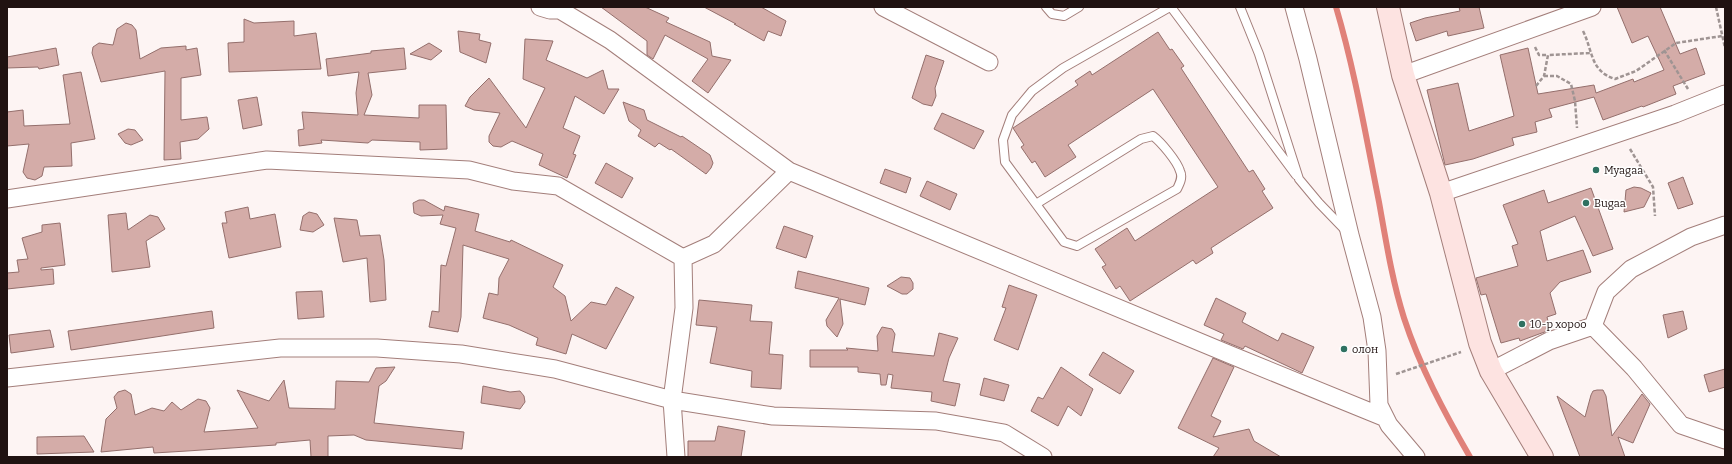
<svg xmlns="http://www.w3.org/2000/svg" width="1732" height="464" font-family="Bitter,serif">
<rect width="100%" height="100%" fill="#fdf4f3"/>
<g fill="none" stroke-linecap="round" stroke-linejoin="round">
<!-- stream -->
<path stroke="#e08179" stroke-width="6" d="M1336 7C1355 71 1366 137 1379 202 1386 241 1392 280 1404 318 1420 367 1444 412 1470 457"/>
</g>
<!-- building -->
<path fill="#d4aca8" stroke="#946f6c" d="M601 7H645L669 18 666 22 710 42 712 56 731 60 708 93 692 81 708 59 665 35 653 59 647 55V41Z
M704 7H761L786 21 781 36 768 31 764 41 734 24H736Z
M1459 7H1479L1484 28 1448 36 1447 31 1416 41 1410 23 1425 18 1460 11Z
M1617 7H1660L1680 54 1696 48 1705 74 1673 86 1676 94 1643 107 1642 106 1603 120 1594 97 1549 109 1552 117 1535 122 1537 132 1512 138 1514 145 1473 159 1445 165 1427 90 1458 83 1469 131 1514 116 1500 55 1528 48 1538 94 1594 85 1596 93 1633 79 1634 82 1664 70 1648 36 1632 43Z
M244 19 254 23 294 21V36L316 33 321 69 229 72 228 43 244 42Z
M126 23 132 25 136 30 140 59 161 48 186 46V50L197 48 201 75 181 78V120L207 117 209 129 198 139 180 142 181 159 164 160 165 71 101 82 92 53 93 47 99 43 113 45 117 29Z
M458 31 480 34 479 40 491 43 486 63 460 52Z
M1158 32 1170 50 1172 49 1184 66 1181 68 1249 172 1253 170 1265 189 1262 191 1273 208 1211 248 1213 253 1196 264 1193 260 1130 301 1120 286 1116 289 1102 267 1106 265 1095 249 1127 228 1135 241 1218 187 1153 89 1068 145 1076 157 1045 177 1035 161 1032 163 1021 147 1024 145 1013 128 1078 85 1075 81 1090 71 1092 75Z
M525 39 553 41 546 60 587 78 603 70 608 89H619L604 114 575 96 563 128 580 136 573 154 576 155 567 178 539 165 543 154 512 141 501 147 493 146 489 142V136L500 113 474 110 465 106 470 97 489 78 526 128 545 88 523 79Z
M429 43 442 51 431 60 410 54Z
M56 48 59 65 39 69 38 67 7 68V57Z
M404 48 406 69 368 73 372 95 364 115 419 118V105H446L447 149 420 150V142L372 140 368 143 321 140 322 143 299 146 298 130 304 129 302 112 358 115 356 93 359 72 328 76 326 59 371 53V51Z
M926 55 944 61 935 88 936 96 932 106 923 104 912 98Z
M81 72 95 139 71 143 72 166 44 167 42 176 35 180 27 178 23 172 29 144 7 146V112L23 110 24 126 70 124 63 75Z
M257 97 262 125 243 129 238 100Z
M623 102 644 110 647 120 681 137 682 136 710 155 713 163 711 168 706 174 671 149 670 150 659 143 655 147 638 136 641 130 629 121Z
M942 113 984 131 974 149 934 129Z
M128 129 135 130 143 140 131 145 125 143 118 134Z
M606 163 633 178 622 198 595 183Z
M885 169 911 178 906 193 880 183Z
M1683 177 1693 204 1678 209 1668 183Z
M927 181 957 194 950 210 920 196Z
M1634 187 1641 188 1651 193 1644 207 1624 212 1626 190Z
M1591 188 1613 249 1593 256 1575 216 1540 231 1547 261 1583 250 1591 272 1560 282 1550 293 1556 314 1547 317 1550 330 1520 341 1519 338 1501 343 1486 294 1481 295 1476 278 1518 266 1512 246 1518 244 1503 205 1544 190 1548 203Z
M419 200H424L444 211 445 206 479 214 475 231 510 242 511 240 563 265 553 287 565 296 571 321 591 302 606 305 616 287 634 297 606 349 572 334 566 354 536 345 538 338 509 325 483 318 489 293 498 295 499 278 509 259 463 245 461 317 458 332 429 327 432 311 439 312 441 265 446 266 456 228 440 224 443 215 421 216 414 213 413 203Z
M248 207 250 219 275 214 281 247 229 258 222 223H227L225 212Z
M309 212 317 214 324 225 313 232 300 230 303 216Z
M126 213 128 230 150 215 158 217 165 229 146 241 150 267 112 272 108 215Z
M334 218 357 220 360 236 380 235 384 260 386 300 370 302 367 258 343 262Z
M60 223 65 265 41 268V270L53 269 54 284 7 289V273L19 272 17 260 28 259 22 238 42 232V225Z
M784 226 813 236 806 258 776 248Z
M798 271 869 288 865 305 840 299 843 324 837 337 827 326 826 320 839 298 795 288Z
M901 277 910 278 913 283V289L907 294H902L887 286Z
M1009 285 1037 295 1018 350 994 340 1006 308 1002 307Z
M322 291 324 317 298 319 296 292Z
M1216 298 1246 313 1242 322 1278 341 1282 333 1314 347 1302 373 1245 346 1243 349 1221 340 1224 334 1204 325Z
M699 300 752 305 750 321 772 322 769 354 783 355 781 389 751 387 752 371 710 363 717 327 696 325Z
M212 311 214 328 71 350 68 331Z
M1683 311 1687 329 1668 338 1663 315Z
M882 327 892 329 895 334 892 352 934 356 939 333 958 338 949 358 943 381 960 384 955 406 931 401 932 392 891 388 893 375 888 374 886 385H881L880 374 858 372V367H810V350H848L846 348 878 351 877 336Z
M50 330 54 347 11 353 9 335Z
M1103 352 1134 371 1120 394 1089 375Z
M1213 358 1234 367 1211 416 1221 421 1213 437 1249 429 1254 441 1281 457H1213L1219 448 1178 428Z
M395 367 386 381 379 386 374 423 464 432 462 449 366 440 354 435 328 436V457H311L310 440 276 443V445L187 451 154 453 153 447 101 452 106 419 117 408 114 397 118 392 125 390 131 394 135 415 152 408 164 411 172 402 181 410 198 399 206 401 210 408 204 432 232 430 258 428 237 390 269 401 284 380 289 408 335 409 336 381 369 382 376 368Z
M1061 367 1093 389 1081 416 1068 406 1058 426 1031 411 1038 397 1043 399Z
M1725 369V387L1709 392 1704 375Z
M984 378 1009 385 1004 401 980 395Z
M483 386 510 392 520 391 524 396 525 402 520 409 481 403Z
M1597 390H1603L1606 396 1612 436 1642 394 1650 404 1633 443 1618 437 1625 457H1580L1557 396 1585 417 1591 395 1593 391Z
M718 426 745 431 741 457H688V441H715Z
M84 436 94 452 37 454V437Z"/>
<g fill="none" stroke-linecap="round" stroke-linejoin="round">
<!-- lane casing -->
<g stroke="#a37e7a" stroke-width="10">
<path id="lane" d="M1046 7 1052 14 1064 16 1079 7
M1171 7 1296 175
M1240 7 1259 54 1299 179 1319 203 1346 231
M1036 204 1141 139 1153 136C1161 142 1177 161 1180 171 1183 177 1180 183 1177 189L1077 246 1064 242 1005 162 1003 140 1012 115 1032 91 1063 68 1170 7"/>
</g>
<!-- street casing -->
<g stroke="#a37e7a" stroke-width="19">
<path id="street" d="M540 7 550 10H560L610 40 789 171
M883 7 989 62
M1294 7 1308 59 1350 235 1372 317 1377 351 1379 405 1389 425 1416 457
M1403 75 1592 7
M1441 193 1675 114 1725 94
M7 199 267 160 469 170 513 181 558 186 683 258
M1593 326 1606 292 1631 269 1691 237 1725 225
M1491 371 1549 341 1593 326 1634 368 1681 425 1725 440
M7 378 280 348H377L461 354 555 369 672 400 773 416 936 421 1004 433 1043 457
M676 457 672 400 684 308 683 258 714 244 789 171 1231 355 1383 417"/>
</g>
<!-- secondary casing -->
<g stroke="#a37e7a" stroke-width="24">
<path id="secondary" d="M1388 7 1403 75 1441 193 1480 343 1491 371 1542 457"/>
</g>
<!-- path -->
<path stroke="#9f9493" stroke-width="2.5" stroke-dasharray="4 2" stroke-linecap="butt" d="M1716 7 1725 48
M1583 31C1593 51 1590 71 1615 79L1636 71 1676 43 1722 36
M1535 47 1539 55H1548
M1664 50 1688 89
M1544 76H1557L1571 84 1575 101 1577 128
M1536 86 1544 76 1548 55 1591 53
M1630 149 1653 187 1655 216
M1396 374 1461 352"/>
<!-- lane -->
<use href="#lane" stroke="#fff" stroke-width="8"/>
<!-- street -->
<use href="#street" stroke="#fff" stroke-width="17"/>
<!-- secondary -->
<use href="#secondary" stroke="#fde3e1" stroke-width="22"/>
</g>
<!-- markers -->
<g fill="#2f7161" stroke="#fff" stroke-width="1.5">
<circle cx="1596" cy="170" r="4"/>
<circle cx="1586" cy="203" r="4"/>
<circle cx="1522" cy="324" r="4"/>
<circle cx="1344" cy="349" r="4"/>
</g>
<g text-anchor="middle" dominant-baseline="central" stroke-width="3" stroke-linejoin="round" paint-order="stroke">
<!-- poi labels -->
<g font-size="11" fill="#201211" stroke="#fff" text-anchor="start">
<text x="1604" y="170">Myagaa</text>
<text x="1594" y="203">Bugaa</text>
<text x="1530" y="324">10-р хороо</text>
<text x="1352" y="349">олон</text>
</g>
</g>
<!-- border -->
<rect width="1732" height="464" fill="none" stroke="#201211" stroke-width="16"/>
</svg>
